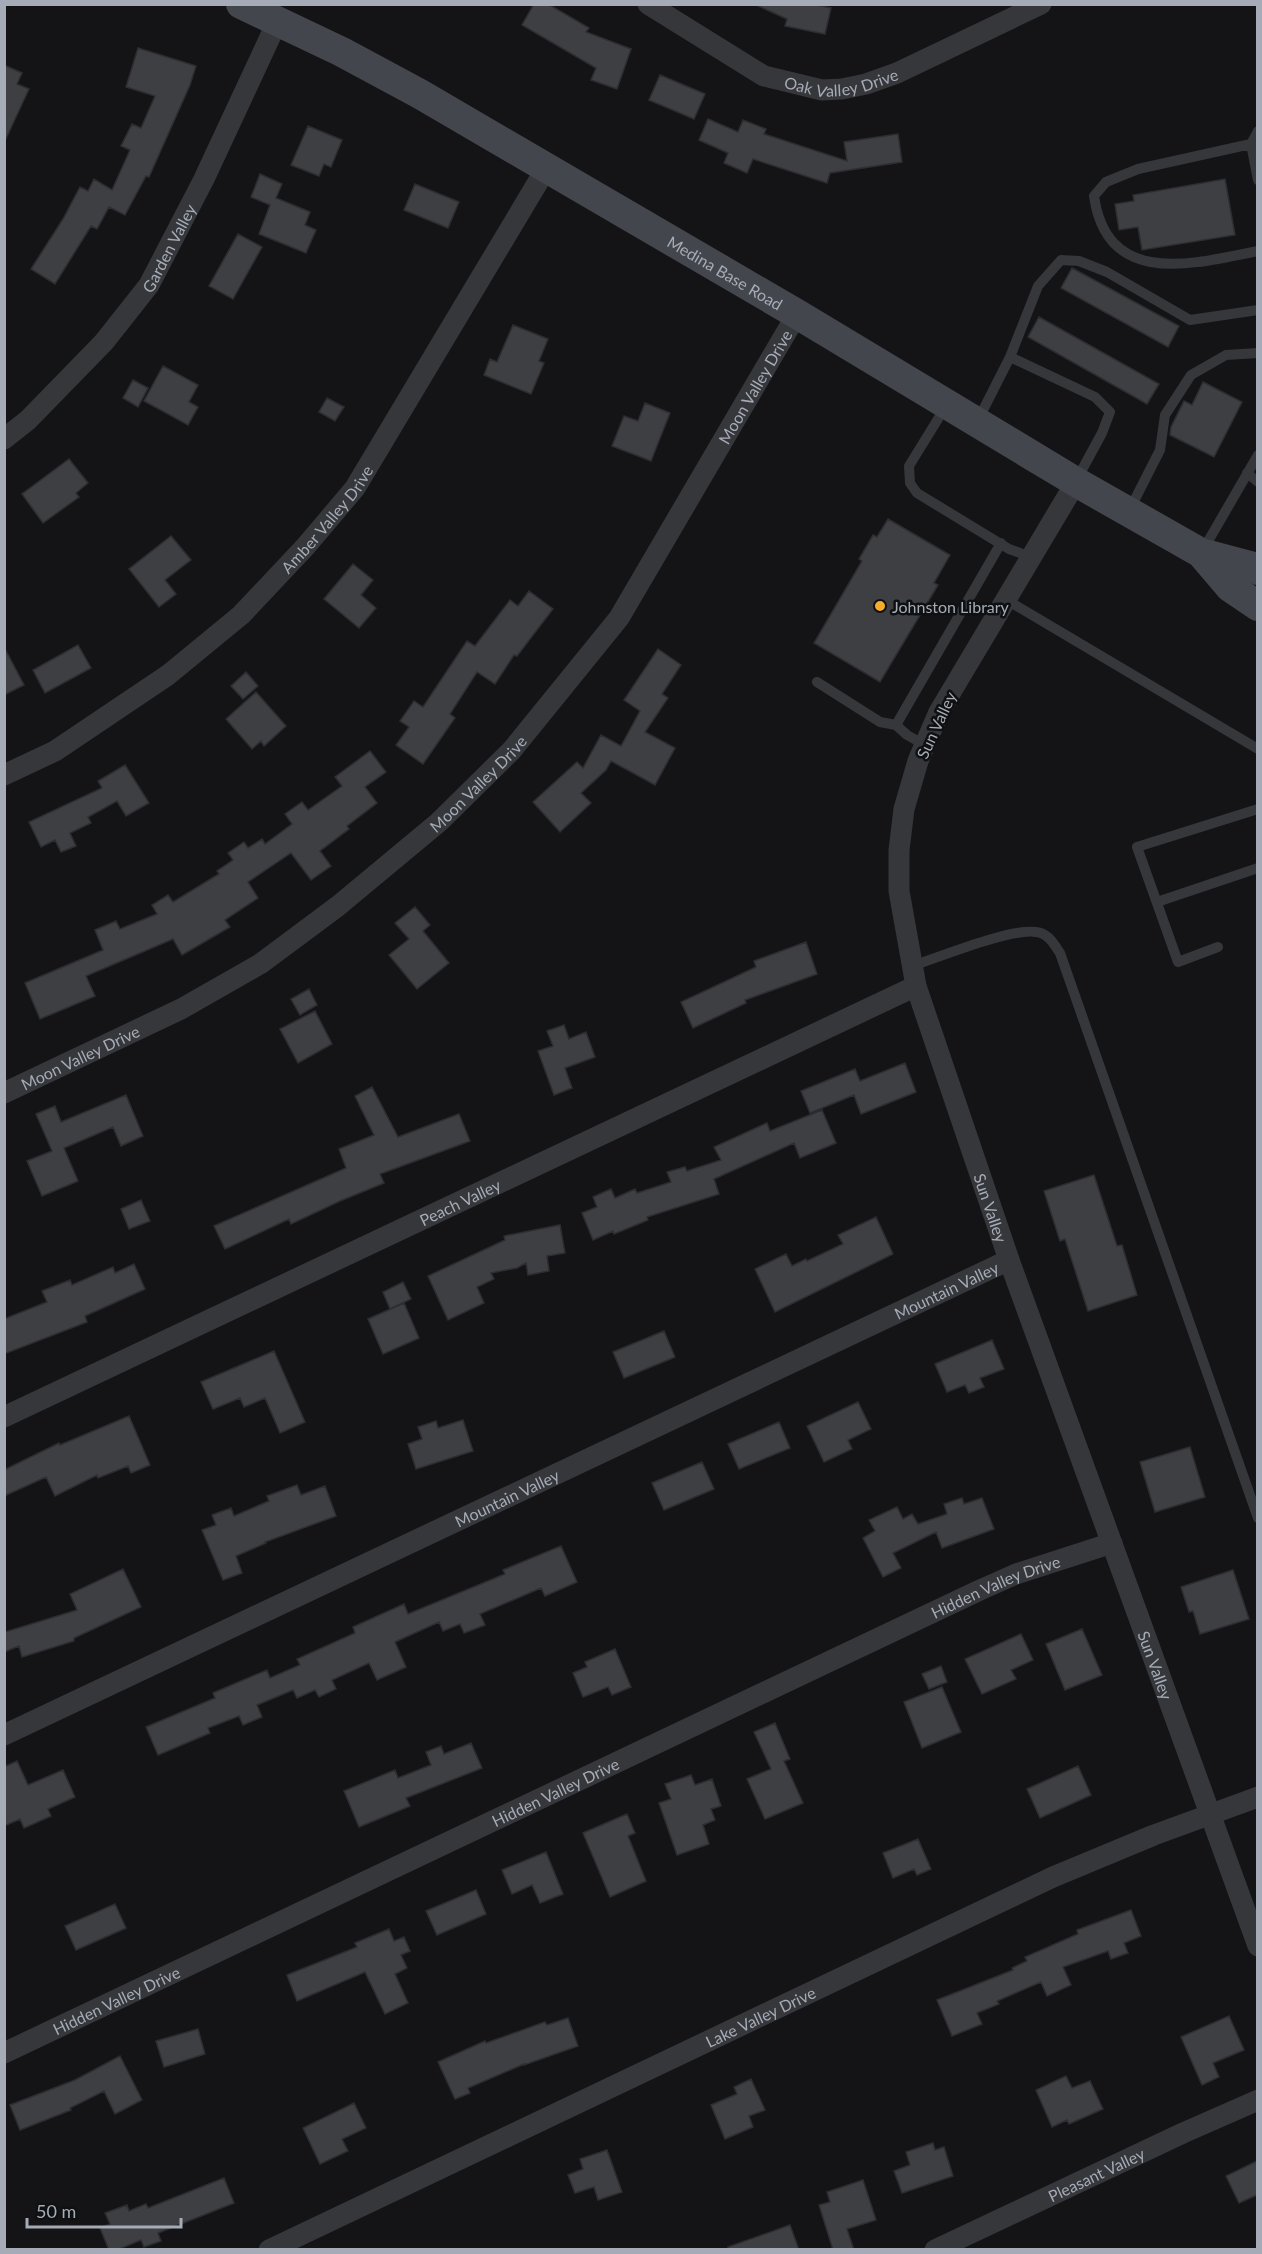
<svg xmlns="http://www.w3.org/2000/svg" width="1262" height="2254" font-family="Lato,sans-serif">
<rect width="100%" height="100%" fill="#141416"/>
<!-- building -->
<path fill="#3e3f43" stroke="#2e2e32" stroke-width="1.5" d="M534 4H548L589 28 586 32 631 49 617 89 591 80 596 68 522 25Z
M754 4H812L831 8 825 34 785 26 787 19Z
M138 48 196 66 190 85 149 177 146 176 125 215 109 207 97 229 91 226 55 284 31 269 63 219 80 187 88 191 94 179 112 190 130 150 121 146 132 124 141 128 155 96 126 87Z
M4 65 22 73 17 84 29 89 4 143Z
M660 75 705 94 694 119 649 100Z
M708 119 738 132 743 120 766 129 764 134 847 161 844 142 898 134 902 162 830 173 827 183 753 159 747 173 724 163 728 153 699 140Z
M308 126 342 140 331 167 324 164 319 176 291 165Z
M260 174 282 184 276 198 310 212 305 225 316 230 306 253 259 234 270 205 251 197Z
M1225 179 1235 235 1142 250 1138 227 1119 230 1115 204 1134 201 1133 195Z
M415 184 459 202 448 228 404 210Z
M238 234 262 247 233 299 209 286Z
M1072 268 1179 326 1168 347 1061 288Z
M1039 317 1159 384 1147 404 1028 337Z
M513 325 548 339 539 361 544 363 531 394 484 375 490 359 497 362Z
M163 366 198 385 189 402 198 407 188 425 144 401Z
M133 380 148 388 138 407 123 398Z
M1203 382 1242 402 1214 457 1170 435 1171 427 1184 401 1192 405Z
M327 398 344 407 335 421 319 412Z
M645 403 670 413 651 461 612 446 624 416 638 421Z
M69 459 88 483 76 493 79 497 43 523 22 494Z
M888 519 950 555 934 583 938 585 880 682 814 643 862 561 859 559 873 535 877 537Z
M171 536 191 560 165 580 176 594 159 607 129 569Z
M353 564 373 580 361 595 376 608 359 628 324 599Z
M529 591 553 609 517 656 514 655 495 684 477 672 450 714 455 718 423 764 396 745 409 727 400 721 414 701 423 707 467 641 475 646 510 600 518 606Z
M78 645 91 668 45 693 33 670Z
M4 647 24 685 4 695Z
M658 649 681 665 662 694 668 698 645 732 675 748 655 785 611 761 606 770 581 793 591 803 560 832 533 802 577 762 583 768 601 735 621 746 640 711 624 700Z
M246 672 258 686 243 699 231 686Z
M256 692 286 726 264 746 261 741 252 749 226 719Z
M370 751 386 772 365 787 377 803 347 826 349 829 320 851 331 866 311 880 291 853 248 882 258 898 225 920 230 927 182 955 173 939 86 976 95 996 40 1019 25 983 103 950 95 930 116 921 120 929 157 914 152 905 168 895 173 902 219 874 217 871 233 860 228 853 244 842 248 848 262 839 265 844 292 824 285 814 302 802 308 810 342 786 335 777Z
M125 765 149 803 126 816 117 801 88 817 91 823 70 833 76 846 61 852 55 840 41 847 29 822 102 788 98 781Z
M415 907 430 925 423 931 449 963 417 989 389 955 409 939 395 923Z
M806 942 817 974 745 1000 746 1003 693 1028 681 1002 756 967 754 961Z
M309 989 317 1005 300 1015 291 999Z
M315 1011 332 1044 298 1063 280 1029Z
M564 1025 569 1039 586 1032 595 1057 565 1068 572 1088 554 1095 538 1051 553 1046 547 1031Z
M905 1063 916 1092 861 1114 854 1095 810 1113 801 1091 855 1069 860 1081Z
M372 1087 398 1137 459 1114 470 1141 380 1174 384 1183 340 1201 291 1224 289 1219 225 1249 214 1226 346 1168 339 1149 374 1135 355 1096Z
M126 1095 143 1136 121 1146 113 1127 64 1148 78 1181 42 1196 27 1161 52 1151 36 1114 55 1106 61 1122Z
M822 1110 836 1143 800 1158 794 1143 714 1179 719 1194 647 1217 648 1220 614 1234 613 1231 593 1240 582 1213 597 1207 593 1197 611 1189 615 1198 635 1189 637 1193 671 1182 667 1172 685 1167 687 1171 721 1160 714 1147 767 1123 770 1131Z
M1094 1175 1117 1246 1122 1245 1137 1295 1088 1311 1065 1239 1060 1241 1044 1191Z
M141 1200 150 1221 129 1229 121 1209Z
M876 1217 893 1254 775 1312 755 1269 786 1254 792 1266 806 1259 807 1261 843 1244 838 1235Z
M560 1225 565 1253 547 1256 549 1271 528 1275 526 1263 517 1268 491 1273 494 1279 477 1287 484 1303 448 1320 428 1276 505 1240 504 1236Z
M134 1264 145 1289 85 1316 87 1322 4 1354V1319L47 1302 42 1291 70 1280 72 1285 113 1267 115 1273Z
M403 1282 411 1299 390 1309 383 1292Z
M404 1303 419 1338 383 1354 368 1319Z
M664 1331 675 1357 624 1378 613 1352Z
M992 1340 1004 1369 980 1378 984 1387 969 1393 965 1385 947 1392 935 1364Z
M274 1351 305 1422 280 1433 265 1398 244 1407 240 1398 213 1409 201 1382Z
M858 1402 871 1429 848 1440 852 1449 824 1462 807 1426Z
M129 1416 150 1465 131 1473 128 1466 98 1478 97 1475 55 1496 46 1477 4 1496V1470L59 1443 60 1445Z
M463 1420 473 1451 416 1469 408 1444 422 1439 418 1427 436 1421 438 1428Z
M779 1422 790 1448 739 1469 728 1444Z
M1190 1447 1205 1497 1155 1512 1140 1462Z
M702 1462 714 1489 664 1510 652 1483Z
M297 1485 301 1495 325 1486 336 1516 265 1542 266 1543 236 1556 242 1573 223 1580 202 1530 216 1525 212 1515 231 1508 234 1516 269 1501 267 1496Z
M962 1498 964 1504 982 1498 994 1529 942 1548 936 1532 893 1553 901 1568 883 1577 863 1538 875 1531 869 1520 897 1507 903 1519 912 1514 918 1524 947 1514 944 1504Z
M561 1546 577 1582 545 1596 541 1588 480 1614 485 1625 464 1633 460 1624 443 1631 439 1622 395 1642 406 1667 377 1680 369 1663 332 1680 336 1689 319 1697 315 1690 297 1698 293 1690 257 1705 262 1717 243 1725 239 1716 208 1728 210 1733 158 1755 146 1727 215 1698 213 1693 267 1670 270 1678 300 1665 297 1659 355 1633 353 1627 404 1604 408 1614 505 1574 503 1570Z
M123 1569 141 1607 74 1638V1641L22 1657 19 1646 4 1652 5 1632 77 1610 70 1594Z
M1233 1570 1249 1619 1200 1634 1193 1611 1189 1612 1181 1587Z
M1082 1629 1102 1675 1065 1690 1046 1644Z
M1021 1634 1033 1660 1011 1670 1016 1679 982 1694 965 1659Z
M615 1649 631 1687 612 1695 608 1687 583 1697 573 1673 587 1667 585 1662Z
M941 1666 947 1682 929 1689 922 1674Z
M942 1687 961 1732 922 1748 904 1702Z
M775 1723 790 1759 784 1761 803 1803 765 1819 747 1779 771 1769 754 1732Z
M471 1743 482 1768 406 1798 410 1806 359 1827 344 1791 395 1770 398 1778 431 1765 426 1752 441 1746 444 1754Z
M17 1761 28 1785 63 1770 75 1797 48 1809 51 1816 24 1828 20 1819 4 1826V1767Z
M1078 1766 1091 1795 1040 1818 1027 1789Z
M691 1775 695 1785 712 1779 721 1806 711 1809 715 1820 703 1825 709 1844 677 1855 659 1803 671 1799 665 1784Z
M627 1814 635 1833 628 1836 646 1881 610 1897 583 1833Z
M918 1839 931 1869 917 1875 914 1869 893 1878 883 1853Z
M546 1852 563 1894 540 1903 532 1885 512 1894 502 1870Z
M476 1890 486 1914 437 1935 426 1911Z
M115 1904 126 1928 76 1950 65 1926Z
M1131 1910 1141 1936 1124 1943 1128 1953 1111 1959 1108 1951 1063 1967 1071 1985 1047 1996 1041 1982 997 2001 999 2004 977 2013 982 2024 952 2036 937 2000 1013 1970 1012 1968 1027 1961 1025 1957 1078 1934 1077 1930Z
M389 1929 394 1941 404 1937 410 1951 401 1955 407 1968 395 1974 408 2003 385 2014 365 1972 297 2001 287 1975 357 1947 355 1943Z
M1229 2016 1244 2050 1213 2063 1219 2077 1202 2085 1181 2037Z
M568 2018 578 2046 524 2065V2064L468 2088 470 2093 455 2099 438 2062 485 2041 486 2043 545 2022 547 2025Z
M198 2029 205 2054 164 2067 156 2041Z
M120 2056 142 2100 115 2114 104 2091 70 2108 71 2110 20 2130 10 2105 75 2080Z
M1066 2076 1072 2088 1090 2081 1103 2109 1069 2124 1067 2120 1052 2127 1036 2090Z
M751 2079 765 2110 749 2116 753 2127 725 2139 711 2105 737 2094 734 2087Z
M354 2103 366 2128 342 2139 348 2151 320 2164 303 2128Z
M933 2143 935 2150 944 2147 953 2176 902 2193 894 2171 910 2165 906 2152Z
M607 2150 622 2192 598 2200 594 2187 575 2193 568 2175 583 2169 580 2159Z
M1257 2161V2195L1239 2203 1226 2176Z
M224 2178 234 2203 158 2233 161 2241 144 2247 141 2240 117 2250H109L100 2228 110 2224 105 2213 127 2205 129 2211 146 2204 148 2208Z
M863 2180 876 2220 847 2229 854 2250H833L819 2205 830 2202 827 2192Z
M790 2225 799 2250H728V2247Z"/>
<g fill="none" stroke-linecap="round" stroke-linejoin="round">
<!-- lane -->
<path stroke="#35373b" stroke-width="10" d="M1258 131 1251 144 1258 180
M1251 144 1138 169 1106 182 1094 196C1107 288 1193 264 1258 251
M1010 357 1095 397 1110 412 1102 433 1077 479
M946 406 909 466 910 483 917 493 1009 549 1031 557
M977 422 1010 357 1038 286 1061 260 1079 261 1107 272 1190 320 1258 310
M1247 473 1258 482
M1130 509 1160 450 1165 415 1191 375 1226 355 1258 353
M1203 550 1258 455
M1005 599 1258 749
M817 682 880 722 896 725 907 735 925 745
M896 725 1001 543
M1157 902 1258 868
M1218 947 1178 962 1137 847 1258 809
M912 966C940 957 1010 928 1036 932 1048 933 1054 944 1060 953L1258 1518"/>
<!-- street -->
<g stroke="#35373b" stroke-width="21">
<path id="s1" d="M648 4 764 76 822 90 842 89 866 84 897 73 1041 4"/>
<path id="s2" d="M4 439 28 420 104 342 149 285 204 179 278 20"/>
<path id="s3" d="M1076 482 939 712 918 761 904 809 899 850V891L916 986 1009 1260 1258 1946"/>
<path id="s4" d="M4 775 55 751 168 675 241 615 306 546 355 488 547 167"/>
<path id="s5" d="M4 1093 181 1009 260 964 338 906 439 822 512 750 619 618 797 314"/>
<path id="s6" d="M4 1417 916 986"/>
<path id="s7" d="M4 1735 1009 1260"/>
<path id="s8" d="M4 2053 980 1590 1016 1574 1112 1543"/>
<path id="s9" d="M269 2250 1053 1877 1154 1835 1258 1797"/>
<path id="s10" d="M935 2250 1183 2133 1258 2100"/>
</g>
<!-- secondary -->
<g stroke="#43464c" stroke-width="30">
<path id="s11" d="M241 4 342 52 420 94 797 314 1076 482 1201 553 1250 566 1258 570"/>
<path d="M1201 553 1230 587 1258 606"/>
</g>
</g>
<!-- markers -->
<circle fill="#f7ad2c" stroke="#0f1011" stroke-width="2" cx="880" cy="606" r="6"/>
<g text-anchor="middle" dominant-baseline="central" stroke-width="5" stroke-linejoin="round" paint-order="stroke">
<!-- street labels -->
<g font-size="16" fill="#a6acb7" stroke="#0f1011">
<text stroke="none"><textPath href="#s1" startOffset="216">Oak Valley Drive</textPath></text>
<text stroke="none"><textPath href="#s2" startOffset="254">Garden Valley</textPath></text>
<text stroke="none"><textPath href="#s11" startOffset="554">Medina Base Road</textPath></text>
<text stroke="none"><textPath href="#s5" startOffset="1056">Moon Valley Drive</textPath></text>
<text stroke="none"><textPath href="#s4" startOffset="416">Amber Valley Drive</textPath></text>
<text transform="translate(936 725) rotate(-65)">Sun Valley</text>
<text stroke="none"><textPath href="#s5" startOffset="570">Moon Valley Drive</textPath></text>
<text stroke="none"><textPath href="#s5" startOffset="84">Moon Valley Drive</textPath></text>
<text stroke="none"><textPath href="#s6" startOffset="504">Peach Valley</textPath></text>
<text stroke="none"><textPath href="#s3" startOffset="784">Sun Valley</textPath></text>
<text stroke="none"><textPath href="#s7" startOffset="1042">Mountain Valley</textPath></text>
<text stroke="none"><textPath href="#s7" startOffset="556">Mountain Valley</textPath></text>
<text stroke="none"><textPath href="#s8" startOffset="1096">Hidden Valley Drive</textPath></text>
<text stroke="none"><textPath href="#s3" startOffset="1270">Sun Valley</textPath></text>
<text stroke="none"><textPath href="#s8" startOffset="610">Hidden Valley Drive</textPath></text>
<text stroke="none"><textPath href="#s8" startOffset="124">Hidden Valley Drive</textPath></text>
<text stroke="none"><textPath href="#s9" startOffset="544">Lake Valley Drive</textPath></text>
<text stroke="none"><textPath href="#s10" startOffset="178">Pleasant Valley</textPath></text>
</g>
<!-- poi labels -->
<g font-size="16" fill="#a6acb7" stroke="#0f1011" text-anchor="start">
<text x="892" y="606">Johnston Library</text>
</g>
</g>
<!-- border -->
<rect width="1262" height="2254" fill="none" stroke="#a6acb7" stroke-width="12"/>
<!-- scale -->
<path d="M27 2218v9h154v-9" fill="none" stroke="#a6acb7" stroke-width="3"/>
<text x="36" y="2218" font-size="18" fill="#a6acb7" stroke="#0f1011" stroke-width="4.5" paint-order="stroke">50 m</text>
</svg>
